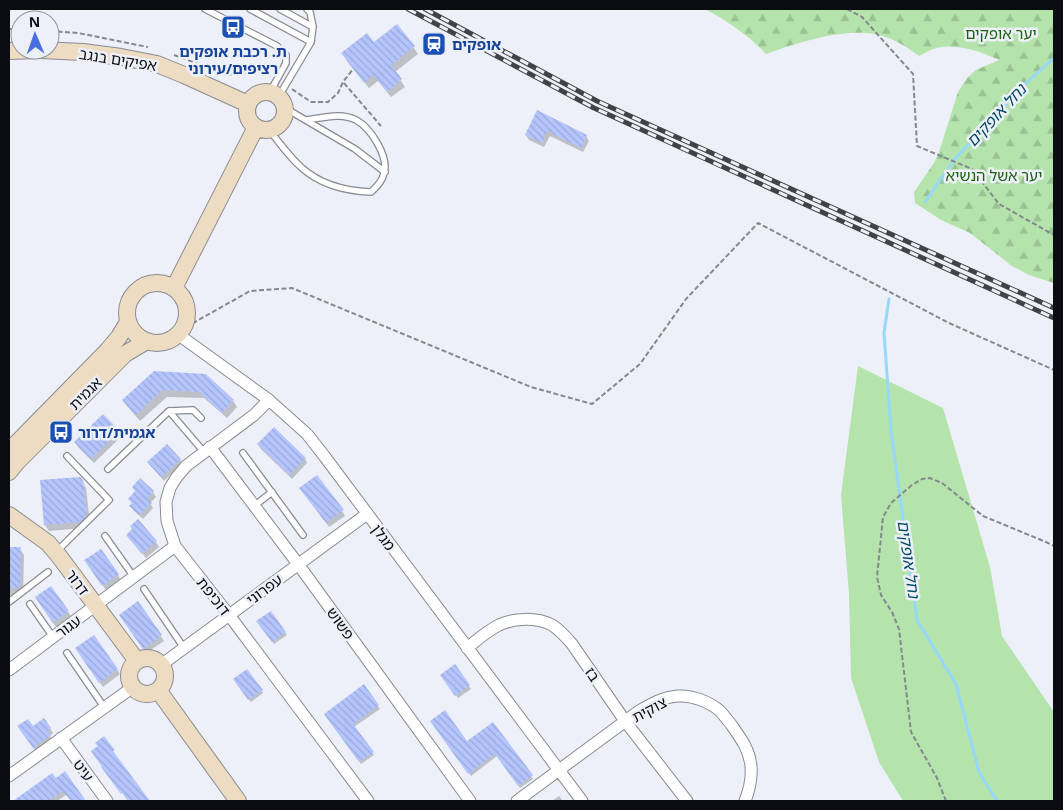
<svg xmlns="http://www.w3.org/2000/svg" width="1063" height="810" font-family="'Noto Sans','Noto Sans Hebrew',sans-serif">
<defs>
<pattern id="forest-firs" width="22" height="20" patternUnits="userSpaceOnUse" patternTransform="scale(1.25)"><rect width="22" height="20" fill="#b4e3ac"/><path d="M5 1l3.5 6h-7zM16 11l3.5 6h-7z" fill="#99c293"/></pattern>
<pattern id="building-back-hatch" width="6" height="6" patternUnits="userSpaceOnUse" patternTransform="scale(1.25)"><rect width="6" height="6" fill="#b4c5fe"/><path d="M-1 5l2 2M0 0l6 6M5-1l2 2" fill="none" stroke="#99a8d8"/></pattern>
</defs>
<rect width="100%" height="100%" fill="#edf0f8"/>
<!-- green -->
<path fill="#b4e3ac" d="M858 366 943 408 990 567 1002 636 1054 712V801H903L879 762 851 678 849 594 841 495Z"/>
<!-- forest -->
<path fill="url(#forest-firs)" d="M705 9H1054V283L1029 275 1012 266 970 233 941 220 915 203 914 192 934 163 939 152 958 92 967 78 976 70 999 60C982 52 956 43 937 48 931 49 925 53 919 56 906 46 891 37 875 34 842 28 796 43 766 54 751 37 726 20 705 9Z"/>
<!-- shadow -->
<path fill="#0003" d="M397 25 418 54 395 72 405 87 391 97 378 81 369 88 346 60 374 43Z
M538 112 586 136 589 141 583 152 550 136 544 147 529 140 526 135Z
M155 372 233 401 237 407 227 418 204 398 167 397 140 421 127 406 123 400Z
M119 432 122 436 94 463 78 447 75 442Z
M259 445 305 458 307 463 292 479 261 449Z
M180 459 182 464 164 481 152 467 149 463Z
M140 480 153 492 156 497 150 503 153 508 143 519 134 511 131 506 133 504 129 499 136 492Z
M82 481 86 488 90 523 84 528 49 531 45 525Z
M304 493 342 511 345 516 329 527Z
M138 521 156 542 159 547 146 558 127 535 133 530Z
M9 549H20L24 555 23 595H9Z
M88 565 118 574 120 579 106 590Z
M51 588 71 616 56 627 39 603Z
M138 603 164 641 146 653 123 620Z
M260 625 285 632 287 635 274 644Z
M94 636 120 674 103 687 79 653Z
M454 666 471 689 458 698 443 678Z
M236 683 262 691 263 693 251 702Z
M364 686 380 709 354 727 374 755 361 764 327 718Z
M434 724 467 742 492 724 533 779 520 788 497 756 471 776Z
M33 728H50L53 733 50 736 52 740 36 752 22 731Z
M65 773 85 801H71L66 795 57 801 56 800 54 801H16L52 775 55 780Z
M559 796 563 801H552Z"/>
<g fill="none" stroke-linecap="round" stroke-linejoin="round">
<!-- stream -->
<path stroke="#96d7fa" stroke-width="3" d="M925 202 954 160 1027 82 1054 58
M889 299 884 333 891 431 917 620 956 684 979 772 997 801"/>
</g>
<!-- building -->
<path fill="url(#building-back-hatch)" d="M397 24 415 46 391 65 402 79 387 92 374 75 364 83 341 53 367 33 374 42Z
M537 110 587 135 581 148 547 131 542 143 525 135Z
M154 371 206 374 234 400 222 413 199 392 163 390 136 415 122 400Z
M103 414 120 431 91 459 74 442Z
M274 427 306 458 289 475 257 444Z
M167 444 181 459 161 477 147 462Z
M317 475 344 510 326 523 299 488Z
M80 477 83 480 87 515 80 522 44 525 40 480Z
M140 478 154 491 147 499 152 503 139 515 129 506 132 503 128 499 135 491 132 487Z
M138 519 157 541 142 554 126 535 132 529 130 526Z
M9 547H21L20 587 19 588H9Z
M101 549 119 574 102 586 84 560Z
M51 586 69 611 53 623 35 597Z
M138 601 162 635 143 649 119 615Z
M271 611 286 632 272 642 256 621Z
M94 635 118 669 99 683 75 648Z
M455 664 470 685 455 696 440 675Z
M247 669 263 690 248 700 233 679Z
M364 684 379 705 353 724 374 752 359 762 324 714Z
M445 710 467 741 493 722 533 775 518 786 495 754 468 774 430 721Z
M44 718 51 728 47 731 51 735 33 748 17 726 28 719 33 726Z
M104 736 115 750 113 751 150 801H128L122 793 121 794 101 767H102L91 751 98 746 95 743Z
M65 771 86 801H71L63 791 48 801H13L52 773 56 778Z"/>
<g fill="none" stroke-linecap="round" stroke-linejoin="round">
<!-- lane casing -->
<g stroke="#898b93" stroke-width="8">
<path id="lane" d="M205 9 277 46 286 55V63L270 92
M250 9 311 42
M280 9 313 27
M279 96 311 42 313 27 310 12 307 9
M285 108 355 149 385 172
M269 130C280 143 289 157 302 168 321 185 346 191 371 192 377 186 382 182 384 173 389 157 371 128 356 120 341 112 322 118 306 120
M169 411 204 452
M243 453 303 535
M108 469 169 411 193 410 201 418
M254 506 272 492
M105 536 134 577
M57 551 109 500 67 456
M144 589 184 648
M9 602 48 572
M30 604 53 637
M67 653 104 707"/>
</g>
<!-- street casing -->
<g stroke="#898b93" stroke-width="13">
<path id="street" d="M179 335 269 400 307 434 325 457 582 801
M269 400 254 415 186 466 176 478 170 488 166 502 167 521 175 546 229 615 368 801
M210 447 298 564 470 801
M467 648C477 640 487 631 499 625 514 618 536 617 552 625 560 630 566 637 572 644L625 721 687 801
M161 665 367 514
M9 670 175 546
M61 738 107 801
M9 776 133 687
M517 801 639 711C651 704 663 697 678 696 692 695 710 702 720 711 724 715 727 720 730 723 740 737 750 750 751 767 752 779 749 791 745 801"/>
</g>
<!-- secondary casing -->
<g stroke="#898b93" stroke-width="18">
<path id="secondary" d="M41 50 83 52 121 57 157 64 184 75 248 104
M9 51 39 50
M247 111a19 19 0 1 1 38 0a19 19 0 1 1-38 0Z
M127 313a30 30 0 1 1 60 0a30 30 0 1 1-60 0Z
M174 288 256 127
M9 451 108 350 119 337 128 322
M9 472 17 462 125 354 145 342
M9 515 48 543 59 556 137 661
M129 676a18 18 0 1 1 36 0a18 18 0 1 1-36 0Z
M158 690 238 801"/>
</g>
<!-- path -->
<path stroke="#85888d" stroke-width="2" stroke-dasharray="5 2.5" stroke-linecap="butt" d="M847 9 862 17 913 74 917 146 972 169 999 204 1054 235
M9 29H20
M50 31 78 33 148 47
M174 55 229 75 251 73 263 70 271 76
M344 83 381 126
M292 89 311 102H328L338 93 343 82 353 69
M186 327 250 291 292 288 531 387 592 404 640 364 686 299 758 223 949 323 1054 370
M946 801 937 778 911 732 899 629 892 612 881 595 877 577 883 517 891 503 912 485 922 479 930 478 942 483 983 516 1046 542 1054 546"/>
<!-- lane -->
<use href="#lane" stroke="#fff" stroke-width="5.5"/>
<!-- street -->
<use href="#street" stroke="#fff" stroke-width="11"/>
<!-- secondary -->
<use href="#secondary" stroke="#eddcc2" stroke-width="16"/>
<!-- rail casing -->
<g stroke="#414347" stroke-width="5">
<path id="rail" d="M408 9 594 108 1054 318
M425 9 597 101 1054 308"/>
</g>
<!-- rail -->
<use href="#rail" stroke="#edf0f8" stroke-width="3" stroke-dasharray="9" stroke-linecap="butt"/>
</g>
<!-- icons -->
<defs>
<g id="bus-square" transform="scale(1.25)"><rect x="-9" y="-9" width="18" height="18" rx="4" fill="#1a4fb4" stroke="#edf0f8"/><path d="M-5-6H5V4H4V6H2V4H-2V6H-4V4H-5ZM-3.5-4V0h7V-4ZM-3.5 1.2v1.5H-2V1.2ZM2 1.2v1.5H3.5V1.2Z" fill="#fff"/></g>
<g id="station-square" transform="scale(1.25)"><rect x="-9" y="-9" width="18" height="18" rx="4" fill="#1a4fb4" stroke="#edf0f8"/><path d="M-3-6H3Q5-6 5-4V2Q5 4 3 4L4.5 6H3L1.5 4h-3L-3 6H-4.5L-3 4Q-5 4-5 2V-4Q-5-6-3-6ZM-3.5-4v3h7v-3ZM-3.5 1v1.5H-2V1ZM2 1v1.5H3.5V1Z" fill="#fff"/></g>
</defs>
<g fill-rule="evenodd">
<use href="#bus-square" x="233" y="27"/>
<use href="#station-square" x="434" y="44"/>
<use href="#bus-square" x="61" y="432"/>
</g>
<g text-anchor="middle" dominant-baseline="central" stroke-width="5" stroke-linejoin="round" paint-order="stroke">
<!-- park labels -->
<g font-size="15" fill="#1b610e" stroke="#edf0f8">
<text x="1001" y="33">יער אופקים</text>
<text x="994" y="175">יער אשל הנשיא</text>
</g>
<!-- transit labels -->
<g font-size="15" font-weight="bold" fill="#164399" stroke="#edf0f8" text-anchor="start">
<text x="452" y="44">אופקים</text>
<text x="233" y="51" text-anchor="middle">ת. רכבת אופקים<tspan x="233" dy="17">רציפים/עירוני</tspan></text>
<text x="78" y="432">אגמית/דרור</text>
</g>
<!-- street labels -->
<g font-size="15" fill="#0b0c0f" stroke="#edf0f8">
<text transform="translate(118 59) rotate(9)">אפיקים בנגב</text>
<text transform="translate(85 393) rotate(-45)">אגמית</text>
<text transform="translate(384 537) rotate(53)">מגלן</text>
<text transform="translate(78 582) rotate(54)">דרור</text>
<text transform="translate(264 589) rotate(-36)">עפרוני</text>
<text transform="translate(214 596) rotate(52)">דוכיפת</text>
<text transform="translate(341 623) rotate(54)">פשוש</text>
<text transform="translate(68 626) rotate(-36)">עגור</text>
<text transform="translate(593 674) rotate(55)">בז</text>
<text transform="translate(649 709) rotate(-28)">צוקית</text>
<text transform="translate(84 770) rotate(54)">עיט</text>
</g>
<!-- water labels -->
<g font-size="16" font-style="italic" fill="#004a66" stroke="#edf0f8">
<text transform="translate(996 115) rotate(-47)">נחל אופקים</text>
<text transform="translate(909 559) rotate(82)">נחל אופקים</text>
</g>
</g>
<!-- border -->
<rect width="1063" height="810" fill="none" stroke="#0b0c0f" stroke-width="20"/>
<!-- north arrow -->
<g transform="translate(35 35) rotate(358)"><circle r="24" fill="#edf0f8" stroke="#93959b"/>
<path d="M0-4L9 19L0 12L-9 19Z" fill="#476fe2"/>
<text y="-8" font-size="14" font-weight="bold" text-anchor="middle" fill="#0b0c0f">N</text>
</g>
</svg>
